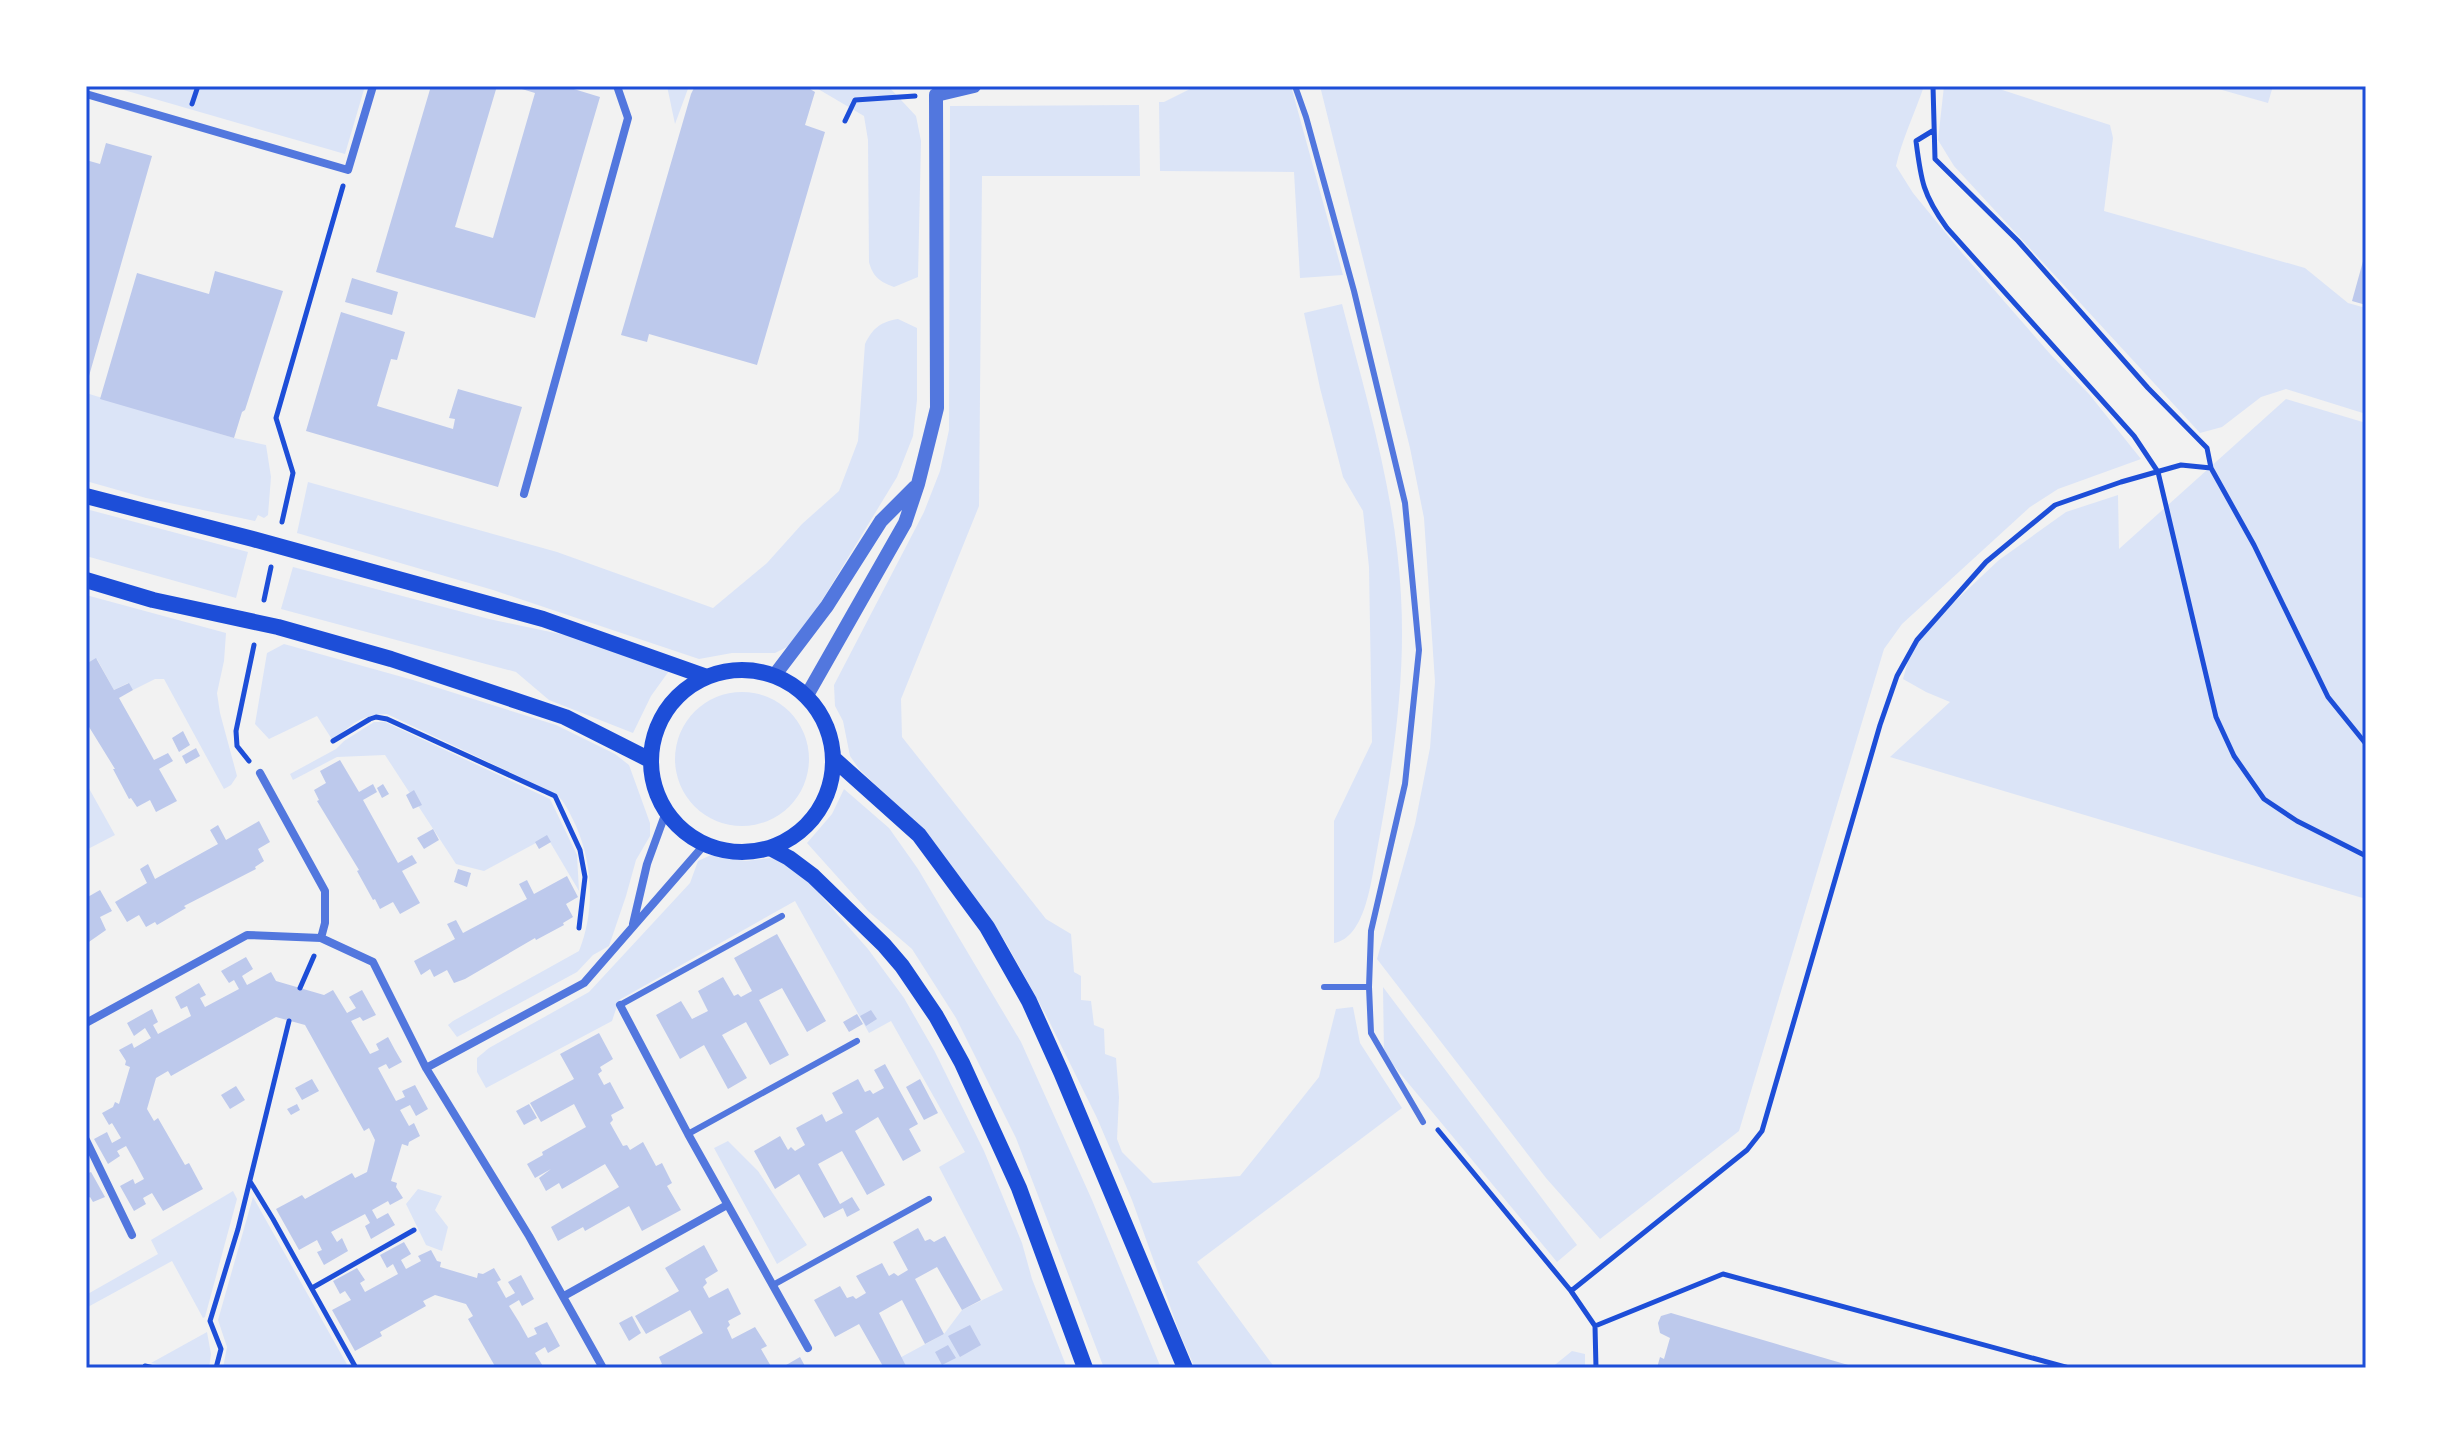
<svg xmlns="http://www.w3.org/2000/svg" width="2452" height="1454" font-family="Rubik,sans-serif">
<rect width="100%" height="100%" fill="#f2f2f2"/>
<!-- green -->
<path fill="#dbe4f7" d="M110 86H365L345 154Z
M667 86H689L675 124Z
M813 86H888L916 116 921 141 918 277 894 287C880 282 873 277 869 262L868 140 864 116Z
M1196 86H1291L1343 275 1300 278 1294 172 1160 171 1159 102H1164Z
M1320 86H1924C1915 113 1902 139 1896 166L1913 193 1963 254 2051 355 2089 394 2141 459 2058 489 2030 507 1902 624 1884 649 1739 1131 1600 1239 1546 1178 1377 959 1415 824 1430 748 1435 682 1424 518 1410 448Z
M1944 86H1990L2110 125 2113 138 2104 211 2305 268 2348 303 2366 308V414L2286 389 2261 397 2222 427 2200 433 1954 166 1938 140Z
M2208 86H2273L2268 103Z
M1139 105 1140 176H982L979 506 901 699 902 737 1046 919 1071 934 1074 972 1081 976V1000L1091 1001 1094 1025 1104 1029 1105 1054 1116 1058 1119 1097 1117 1139 1122 1152 1153 1183 1240 1176 1319 1077 1336 1009 1353 1007 1360 1043 1402 1108 1197 1262 1275 1368H1195L1180 1334 1132 1200 1097 1118 1046 1015 1005 941 961 879 916 824 859 769 850 756 843 721 835 706 834 685 924 512 940 471 949 430 950 106Z
M1342 304C1367 400 1396 496 1401 596 1406 683 1392 770 1376 856 1371 882 1365 938 1334 943V821L1372 742 1369 567 1363 511 1343 477 1320 388 1304 313Z
M898 319 917 328V400L913 436 897 477 807 625 793 644 775 653H732L699 659 493 590 297 533 308 482 557 552 713 608 767 563 802 524 839 491 858 441 865 344C873 328 880 322 898 319Z
M86 393 234 438 266 445 271 477 268 515 264 518 258 515 255 521 146 498 86 481Z
M2286 399 2366 423V899L1890 757 1950 702 1926 692 1903 679 1912 647 1933 622 1999 560 2066 512 2118 495 2119 549Z
M86 509 248 552 236 598 86 556Z
M293 567 489 619 584 639 669 671 651 696 633 733 549 700 516 672 281 609Z
M86 595 226 633 224 661 217 693 220 713 237 776 231 785 224 789 164 679H155L133 690 128 683 114 690 97 659 86 664Z
M284 644 413 680 556 725 615 754 629 765 650 823V836L636 860 626 896 609 946 593 955 577 972 457 1037 448 1025 453 1021 579 951C595 911 593 865 576 826 570 814 566 803 556 794L387 714C362 714 350 725 333 741L317 716 269 739 255 724 267 653Z
M675 759a67 67 0 1 1 134 0a67 67 0 1 1-134 0Z
M374 722H385L550 799 577 855 579 891 547 837 484 871 456 864 385 755 337 757 293 780 290 774 336 749 344 741Z
M86 783 115 835 86 850Z
M844 789 889 828 918 869 1021 1042 1092 1200 1161 1368H1104L1016 1138 956 1018 912 949 868 911 807 843 832 814Z
M711 855 746 861 770 858 787 863 815 889 868 949 904 998 935 1052 984 1151 1022 1243 1032 1279 1067 1368H881L944 1334 962 1310 1003 1290 939 1167 965 1152 891 1021 869 1033 795 901 619 1000 612 1021 486 1088 477 1072V1058L489 1048 589 992 690 883 698 861Z
M1383 987 1577 1245 1557 1262 1384 1054Z
M728 1141 758 1171 807 1245 777 1264 714 1148Z
M418 1189 442 1196 435 1210 448 1227 442 1251 426 1245 406 1204Z
M233 1191 237 1199 205 1317 203 1318 172 1261 86 1308V1295L158 1254 151 1240Z
M253 1197 349 1368H223L227 1347 218 1320Z
M207 1332 211 1354 209 1368H179L151 1363Z
M1572 1351 1585 1354V1368H1551Z"/>
<!-- building -->
<path fill="#bdc9ec" d="M431 86H497L455 227 493 238 535 93 512 86H564L600 97 535 318 376 272Z
M695 86H805L815 92 805 125 825 132 757 365 649 334 647 342 621 335 691 94Z
M106 143 152 156 87 383 86 160 100 164Z
M2365 254 2366 255V305L2352 301Z
M215 271 283 291 245 410 242 412 234 438 100 399 137 273 209 294Z
M352 278 398 292 392 315 345 302Z
M341 312 405 332 397 360 391 359 377 406 453 429 455 419 449 418 458 389 522 407 498 487 306 431Z
M96 658 114 690 129 683 133 690 119 698 154 760 168 753 173 761 159 769 177 801 156 812 150 800 137 807 131 798 129 799 113 769H115L86 722V664Z
M183 731 190 745 179 752 172 738Z
M196 748 200 756 186 764 182 756Z
M340 760 359 792 373 784 377 792 363 800 398 863 412 855 417 863 402 871 420 903 400 914 393 902 380 909 375 899 373 900 357 871 359 870 317 801 319 800 314 790 326 783 320 771Z
M383 784 389 794 382 798 377 788Z
M414 790 422 805 413 809 406 795Z
M259 821 270 842 258 849 264 861 255 867 256 869 184 906 186 908 157 925 155 922 146 927 139 915 127 922 115 902 147 883 140 869 148 864 155 879 218 844 210 830 218 825 226 840Z
M433 829 439 840 424 849 417 838Z
M547 835 551 842 539 849 535 842Z
M458 869 471 873 467 887 454 882Z
M567 876 578 897 566 904 573 917 563 923 564 925 536 940 535 938 465 979 454 983 447 970 434 977 430 969 421 975 414 961 455 939 447 924 456 920 463 933 527 899 519 884 527 880 534 894Z
M100 890 112 911 100 917 106 930 86 944V898Z
M777 934 826 1021 807 1032 782 988 759 1000 789 1055 770 1065 746 1022 722 1035 747 1078 728 1089 704 1045 680 1059 656 1015 681 1001 692 1019 708 1011 698 991 723 977 734 996 738 994 741 997 752 991 734 958Z
M246 957 253 969 242 976 247 985 271 972 276 981 324 995 333 990 347 1013 356 1008 349 997 362 990 376 1015 363 1021 360 1017 351 1021 370 1054 379 1050 376 1044 388 1037 395 1050 402 1062 389 1069 386 1064 378 1068 396 1101 405 1097 402 1091 415 1085 428 1109 416 1116 410 1105 400 1110 409 1126 414 1123 420 1136 409 1142 408 1146 402 1144 391 1181 397 1183 396 1187 403 1198 390 1205 388 1201 372 1210 377 1219 388 1213 395 1225 371 1239 365 1226 370 1223 365 1214 331 1232 337 1242 342 1238 348 1251 324 1265 317 1252 322 1250 317 1240 299 1250 276 1209 302 1195 305 1199 352 1173 355 1178 367 1172 375 1140 369 1128 364 1131 305 1025 276 1017 171 1076 168 1071 156 1078 147 1109 154 1121 158 1118 185 1165 189 1163 203 1189 163 1211 152 1193 143 1198 146 1204 134 1211 120 1186 133 1179 135 1184 144 1179 135 1162 126 1146 117 1151 120 1156 108 1164 94 1139 107 1132 112 1143 121 1138 112 1123 109 1125 102 1113 113 1107 115 1102 119 1104 130 1067 125 1065 126 1061 119 1050 132 1043 134 1048 151 1038 145 1028 134 1036 127 1023 152 1009 158 1022 153 1025 158 1034 191 1016 187 1006 181 1009 175 997 199 983 206 995 200 998 205 1007 239 989 234 980 229 983 221 971Z
M871 1010 877 1019 866 1026 860 1016Z
M857 1014 863 1024 849 1032 843 1022Z
M599 1033 613 1059 600 1067 602 1071 598 1074 604 1085 610 1082 624 1108 611 1115 613 1120 610 1123 623 1146 627 1145 630 1150 643 1142 656 1166 662 1163 672 1183 667 1186 681 1210 642 1231 629 1206 585 1231 583 1227 558 1241 551 1227 619 1187 605 1164 562 1189 559 1183 546 1191 539 1178 551 1169 535 1178 527 1164 543 1155 542 1152 586 1127 574 1104 541 1122 530 1103 574 1079 560 1054Z
M885 1064 918 1124 909 1129 921 1151 903 1161 878 1117 855 1131 885 1185 867 1195 842 1151 818 1164 840 1204 852 1197 860 1210 847 1217 843 1208 824 1218 799 1174 775 1189 754 1151 780 1136 788 1150 791 1147 795 1151 805 1145 796 1128 822 1114 826 1122 843 1113 832 1093 858 1079 865 1092 870 1090 873 1094 884 1088 874 1070Z
M312 1079 319 1091 302 1100 295 1088Z
M920 1079 938 1113 924 1120 906 1087Z
M236 1086 245 1100 230 1109 221 1095Z
M297 1104 300 1110 291 1115 287 1109Z
M529 1104 537 1118 524 1125 516 1111Z
M91 1172 105 1197 93 1202 90 1197 86 1199V1174Z
M918 1228 925 1241 930 1239 934 1242 945 1236 981 1300 962 1310 937 1267 915 1279 944 1334 925 1344 902 1300 879 1313 907 1368H884L859 1324 835 1337 814 1300 840 1286 847 1298 853 1296 856 1299 866 1293 856 1276 882 1263 889 1276 894 1273 898 1276 908 1270 893 1242Z
M404 1242 411 1254 401 1260 406 1269 421 1261 418 1256 431 1250 437 1261 441 1262 440 1267 477 1278 478 1273 483 1274 494 1268 501 1280 497 1282 506 1298 515 1293 508 1282 521 1275 534 1299 522 1306 519 1300 509 1306 519 1322 528 1338 537 1334 534 1328 547 1322 560 1346 548 1353 545 1347 535 1353 544 1368H496L468 1319 473 1316 466 1304 435 1295 423 1301 426 1306 380 1332 382 1336 355 1351 332 1310 351 1300 345 1291 340 1294 333 1281 357 1268 365 1280 360 1283 365 1292 398 1274 393 1264 387 1268 380 1255Z
M704 1245 718 1271 705 1279 707 1283 703 1287 709 1298 728 1288 741 1314 728 1321 730 1325 727 1328 732 1339 755 1327 767 1346 761 1349 772 1368H655L662 1364 659 1357 703 1333 690 1310 646 1334 635 1316 679 1291 665 1268Z
M1671 1313 1855 1367V1368H1657L1660 1357 1664 1359 1670 1338 1660 1333 1658 1323 1661 1316Z
M632 1316 641 1333 629 1341 619 1323Z
M970 1325 981 1345 960 1357 948 1336Z
M948 1345 956 1358 942 1365 935 1352Z
M800 1357 806 1368H781Z"/>
<g fill="none" stroke-linecap="round" stroke-linejoin="round">
<!-- path -->
<path stroke="#1d4ed8" stroke-width="5" d="M1933 86 1935 159 2018 241 2148 388 2207 448 2211 468 2254 545 2328 697 2366 744
M192 104 198 86
M845 121 855 100 915 96
M1934 130 1916 141C1921 181 1923 195 1947 228L2134 436 2158 472 2216 717 2234 756 2264 799 2297 821 2366 856
M282 522 293 473 276 418 343 186
M264 600 271 567
M333 741 370 719 376 717 387 719 555 796 580 850 585 877 579 928
M249 761 237 746 236 731 254 645
M300 988 314 956
M1438 1130 1571 1291
M251 1183 273 1219 356 1368
M312 1288 414 1230
M1595 1326 1723 1274 2069 1368
M145 1366 154 1368
M216 1368 221 1349 210 1321 238 1229 289 1021
M1596 1368 1595 1326 1571 1291 1747 1150 1762 1131 1880 725 1897 676 1917 640 1986 562 2055 505 2121 482 2181 465 2211 468"/>
<!-- service -->
<path stroke="#5277de" stroke-width="6" d="M1295 86 1306 117 1354 291 1405 503 1419 650 1405 784 1371 931 1369 987 1371 1033 1423 1122
M1324 987H1369
M620 1005 782 916
M688 1134 857 1041
M773 1285 929 1199"/>
<!-- minor -->
<path stroke="#5277de" stroke-width="8" d="M86 94 348 170 373 86
M524 494 628 118 617 86
M260 773 325 891V923L321 938
M633 924 647 864 666 812
M620 1005 688 1134 808 1348
M86 1023 247 935 321 938 373 962 426 1068 529 1236 603 1368
M426 1068 584 983 705 844
M86 1140 132 1235
M564 1296 727 1205"/>
<!-- tertiary -->
<path stroke="#5277de" stroke-width="14" d="M774 676 827 606 881 521 915 487
M806 697 905 523 918 484 937 408 936 95 974 86"/>
<!-- secondary -->
<path stroke="#1d4ed8" stroke-width="16" d="M86 496 253 539 543 619 707 677
M86 580 153 600 278 627 391 659 565 717 650 760
M651 761a91 91 0 1 1 182 0a91 91 0 1 1-182 0Z
M833 758 919 835 987 927 1029 1001 1061 1072 1185 1368
M770 848 789 858 813 876 884 945 902 966 936 1016 962 1063 1019 1188 1085 1368"/>
</g>
<!-- border -->
<rect width="2452" height="1454" fill="none" stroke="#ffffff" stroke-width="176"/>
<rect x="88" y="88" width="2276" height="1278" fill="none" stroke="#1d4ed8" stroke-width="3"/>
</svg>
